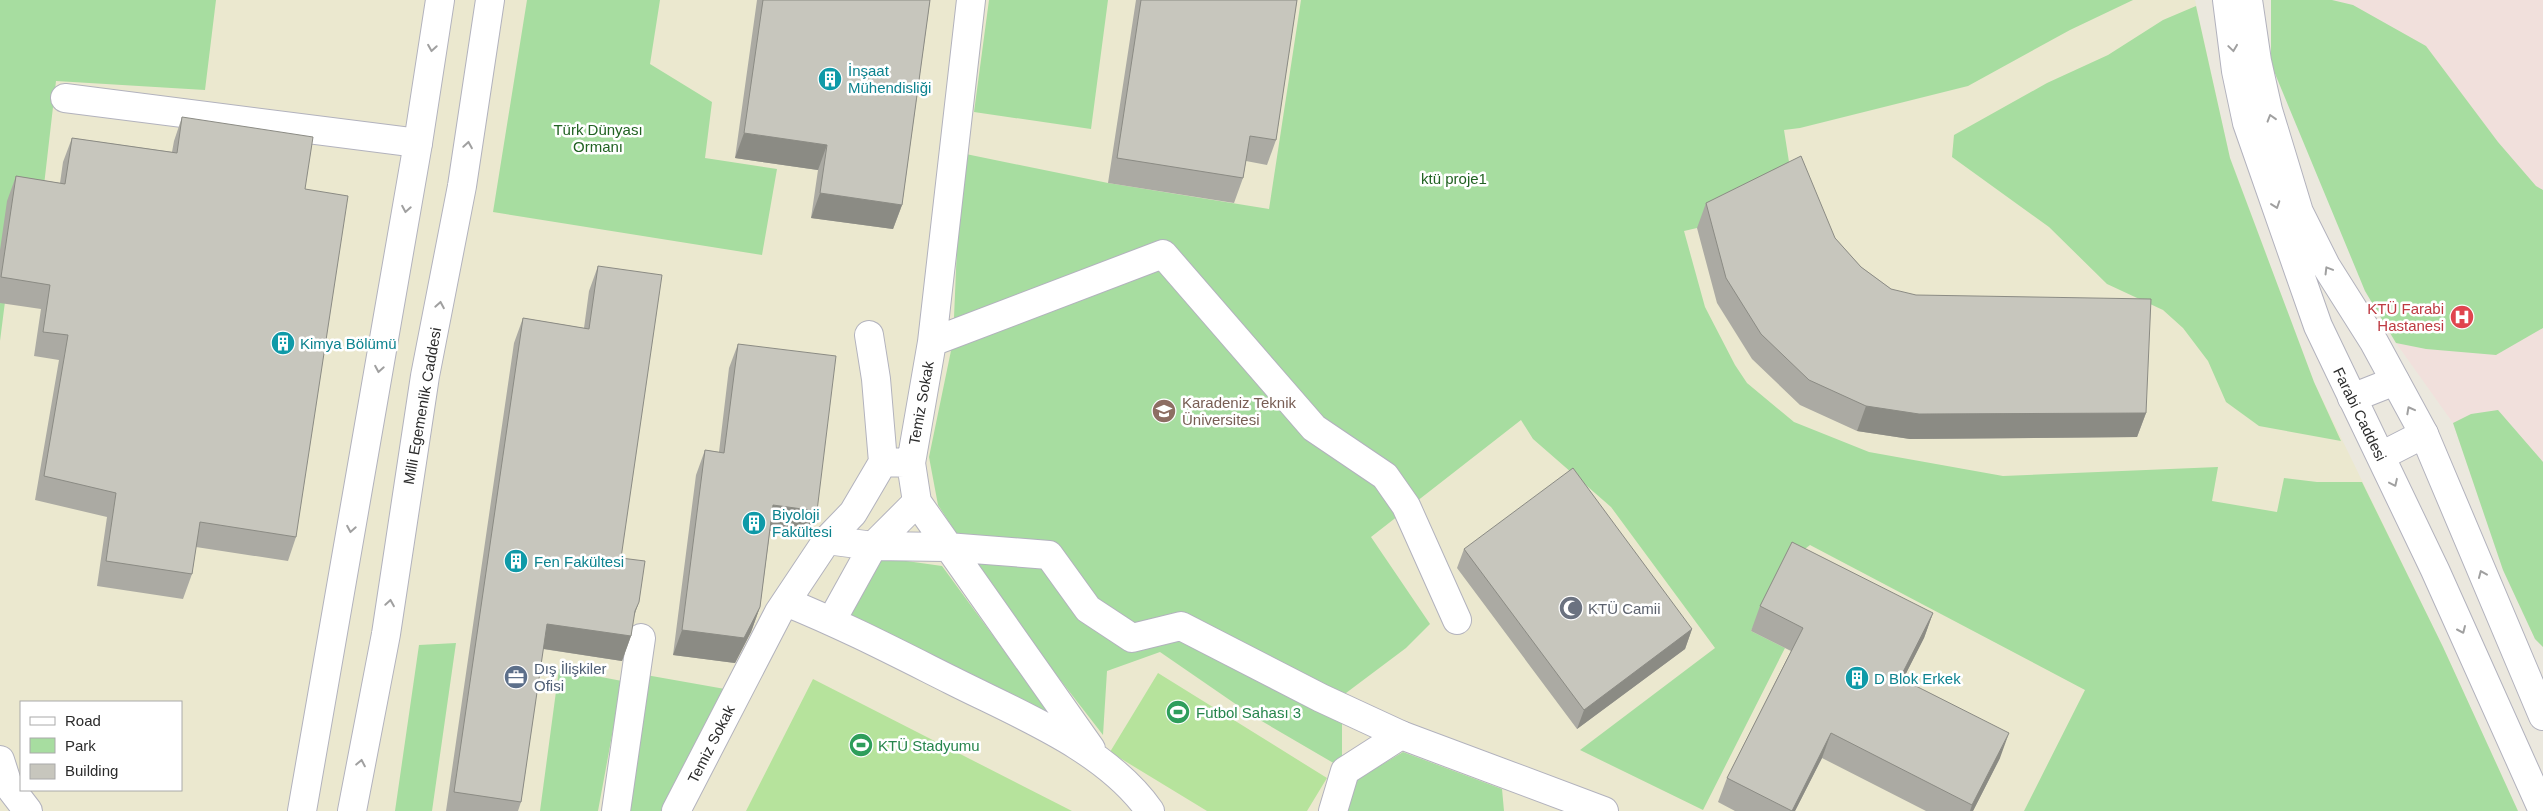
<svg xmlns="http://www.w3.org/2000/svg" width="2543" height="811" font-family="Helvetica,sans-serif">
<rect width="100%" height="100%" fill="#ebe8de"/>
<!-- education -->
<path fill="#ebe8cf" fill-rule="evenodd" d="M0 0H2195L2230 158 2314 382 2443 647 2518 811H0ZM21 702H181V790H21Z"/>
<!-- medical -->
<path fill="#f1e0dc" d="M2271 0H2543V647L2535 639 2503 570 2453 423 2396 343 2365 291Z"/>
<!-- green -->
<path fill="#a7dda0" d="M0 0H216L205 90 56 81 43 194 19 192 0 341Z
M527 0H660L650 64 712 102 705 158 777 169 762 255 493 212Z
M989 0H1108L1091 129 974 112Z
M1301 0H2133L2070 30 1968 86 1800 128 1784 130 1792 181 1697 228 1684 231 1705 307 1735 365 1747 383 1794 422 1869 452 2003 476 2218 467 2212 501 2277 512 2284 478 2317 482H2362L2443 647 2518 811H2024L2085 690 1810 545 1783 566 1751 631 1785 648 1703 810 1580 750 1715 648 1611 507 1533 439 1521 420 1371 537 1430 624 1406 648 1342 696V768L1253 716 1160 652 1107 671 1103 735 1007 611 938 505 929 457 953 341 961 153 1108 183 1269 209Z
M2271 0H2332L2353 5 2426 46 2498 142 2536 186 2543 190V328L2496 355 2426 349 2396 343 2365 291 2271 64Z
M2196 6 2230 158 2314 382 2341 441 2259 426 2226 402 2208 361 2183 328 2163 310 2107 284 2049 227 1952 157 1954 135 2047 83 2108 55 2163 20Z
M2498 410 2543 462V647L2535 639 2503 570 2453 423 2471 414Z
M878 557 942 566 1054 719 849 619Z
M456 643 432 811H395L419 645Z
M559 669 622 681 598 811H540Z
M646 675 725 689 662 811H627Z
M1403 752 1502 789 1504 811H1344L1351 783Z"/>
<!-- pitch -->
<path fill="#b6e39c" d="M1158 673 1327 778 1307 811H1207L1110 752Z
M813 679 1072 811H746Z"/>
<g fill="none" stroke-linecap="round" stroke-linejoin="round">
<!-- pedestrian casing -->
<g stroke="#b2b2bd" stroke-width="30">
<path id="pedestrian" d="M869 335 876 379 883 462
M932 342 1163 254 1314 428 1385 476 1406 506 1457 620
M883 462 911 463 932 342 971 0
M911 463 917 502 1091 749
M827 540 873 546 947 547 1049 555 1088 609 1132 638 1181 626 1321 698 1401 735
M786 602C843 625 897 653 951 680 1018 714 1106 748 1150 811
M832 620 873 546 917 502
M616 811 641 638
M676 811 779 612 827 540 853 513 883 462"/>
</g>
<!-- minor casing -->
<g stroke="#b2b2bd" stroke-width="30">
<path id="minor" d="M65 98 418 143
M2352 398 2395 381
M2381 456 2424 434
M0 760 8 785 28 811
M1333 811 1345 771 1401 735 1604 811"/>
</g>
<!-- tertiary casing -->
<g stroke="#b2b2bd" stroke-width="30">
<path id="tertiary" d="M2227 0 2236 71 2247 123 2318 326 2435 570 2543 811
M2248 0 2257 61 2268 110 2299 212 2326 266 2374 342 2424 434 2543 716
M302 811 418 143 440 0
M352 811 386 634 425 376 462 186 490 0"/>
</g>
<!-- pedestrian -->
<use href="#pedestrian" stroke="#fff" stroke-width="28"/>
<!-- minor -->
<use href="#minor" stroke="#fff" stroke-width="28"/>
<!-- tertiary -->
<use href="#tertiary" stroke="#fff" stroke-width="28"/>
</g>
<!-- wall -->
<path fill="#abaaa3" d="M757 0H930L902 205 893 229 811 218 818 170 735 158Z
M1136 0H1297L1276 140 1267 165 1246 161 1243 178 1234 203 1108 183Z
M182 117 305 189 296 537 288 561 196 547 192 574 183 599 97 586 107 517 35 500 59 360 34 356 41 309 0 303V250L7 201 16 176 60 183 63 162 72 138 172 152 174 141Z
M1706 203 1835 238 1861 267 1891 289 2146 413 2137 437 1910 439 1857 431 1800 405 1752 359 1717 303 1697 228Z
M598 266 621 558 633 619 631 636 622 661 543 649 521 802 518 811H446L514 343 523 318 584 328 589 291Z
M738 344 817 511 808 536 770 531 760 607 751 632 735 663 673 655 696 475 705 450 719 452 729 368Z
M1464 549 1692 629 1685 649 1577 729 1457 568Z
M1760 606 1933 613 1924 638 1903 679 2000 758 1973 811H1926L1822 758 1795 811H1735L1718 802 1727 778 1791 651 1751 631Z"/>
<!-- shaded-wall -->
<path fill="#8b8b84" d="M744 133 827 145 818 170 735 158Z
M820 193 902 205 893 229 811 218Z
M1866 406 2146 413 2137 437 1910 439 1857 431Z
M773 505 817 511 808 536 764 530Z
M639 602 630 627 631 636 622 661 538 648 547 624 635 611Z
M760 607 751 632 735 663 673 655 682 630Z
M1933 613 1924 638 1891 703 1900 678Z
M1692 629 1685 649 1577 729 1584 710Z
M1831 733 1822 758 1795 811H1791Z
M2009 733 2000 758 1973 811H1970L1972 805Z"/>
<!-- building -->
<path fill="#c7c6bd" stroke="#8b8b84" d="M763 0H930L902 205 820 193 827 145 744 133Z
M1141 0H1297L1276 140 1250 136 1243 178 1117 158Z
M182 117 313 137 305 189 348 196 296 537 200 522 192 574 106 561 116 493 44 476 68 335 43 332 50 285 1 277 16 176 65 184 72 138 177 153Z
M1801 156 1835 238 1861 267 1891 289 1916 295 2151 299 2146 413 1919 414 1866 406 1809 380 1761 334 1726 278 1706 203Z
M598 266 662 275 621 558 645 561 639 602 635 611 631 636 547 624 521 802 454 792 523 318 589 329Z
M738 344 836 356 817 511 773 505 760 607 744 638 682 630 705 450 724 453Z
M1573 468 1692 629 1584 710 1464 549Z
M1792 542 1933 613 1900 678 2009 733 1972 805 1831 733 1792 811 1727 778 1803 628 1760 606Z"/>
<!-- one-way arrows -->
<defs><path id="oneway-chevron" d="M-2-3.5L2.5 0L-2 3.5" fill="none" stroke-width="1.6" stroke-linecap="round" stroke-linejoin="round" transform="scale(1.25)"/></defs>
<g stroke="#a0a0a0">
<use href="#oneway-chevron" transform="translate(432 48) rotate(99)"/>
<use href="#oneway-chevron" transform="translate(2233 48) rotate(82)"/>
<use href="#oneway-chevron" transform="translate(2271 118) rotate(-107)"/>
<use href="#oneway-chevron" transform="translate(468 145) rotate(-81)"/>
<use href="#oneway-chevron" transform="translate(2276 205) rotate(71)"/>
<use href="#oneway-chevron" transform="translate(406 209) rotate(100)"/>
<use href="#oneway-chevron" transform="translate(2328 270) rotate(-121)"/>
<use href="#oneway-chevron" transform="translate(440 305) rotate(-80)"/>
<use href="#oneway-chevron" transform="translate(379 369) rotate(100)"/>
<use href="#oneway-chevron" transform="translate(2410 410) rotate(-118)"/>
<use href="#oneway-chevron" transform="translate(2394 483) rotate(65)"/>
<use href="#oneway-chevron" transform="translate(351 529) rotate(100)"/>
<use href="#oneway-chevron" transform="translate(2482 574) rotate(-113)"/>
<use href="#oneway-chevron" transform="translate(390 603) rotate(-81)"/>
<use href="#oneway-chevron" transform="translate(2462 630) rotate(66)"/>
<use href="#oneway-chevron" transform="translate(361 763) rotate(-79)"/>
</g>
<!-- icons -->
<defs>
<g id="building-disc" transform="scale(1.25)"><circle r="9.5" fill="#0f9aa8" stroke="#fff"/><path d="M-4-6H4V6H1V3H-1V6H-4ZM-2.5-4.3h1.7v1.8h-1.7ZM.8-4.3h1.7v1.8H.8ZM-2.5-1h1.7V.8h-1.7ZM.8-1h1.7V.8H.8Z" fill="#fff"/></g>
<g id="hospital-disc" transform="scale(1.25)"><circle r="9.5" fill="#e0444e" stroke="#fff"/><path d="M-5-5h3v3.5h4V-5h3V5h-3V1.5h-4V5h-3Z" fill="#fff"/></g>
<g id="university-disc" transform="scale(1.25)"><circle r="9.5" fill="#8d6e63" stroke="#fff"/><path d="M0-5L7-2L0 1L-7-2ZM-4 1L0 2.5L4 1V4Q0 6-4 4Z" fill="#fff"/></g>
<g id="mosque-disc" transform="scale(1.25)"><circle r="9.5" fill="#6b7280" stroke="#fff"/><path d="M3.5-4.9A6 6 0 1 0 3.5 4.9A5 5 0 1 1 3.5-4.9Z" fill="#fff"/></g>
<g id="office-disc" transform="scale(1.25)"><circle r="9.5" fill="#5c6f8a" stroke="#fff"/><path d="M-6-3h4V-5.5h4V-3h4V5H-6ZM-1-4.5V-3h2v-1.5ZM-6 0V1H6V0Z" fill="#fff"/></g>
<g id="stadium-disc" transform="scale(1.25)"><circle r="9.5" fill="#2e9e5b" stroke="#fff"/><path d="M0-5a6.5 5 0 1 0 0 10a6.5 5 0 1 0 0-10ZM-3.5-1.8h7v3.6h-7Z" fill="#fff"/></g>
</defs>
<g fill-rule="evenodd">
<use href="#building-disc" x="830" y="79"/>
<use href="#hospital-disc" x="2462" y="317"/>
<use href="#building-disc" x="283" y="343"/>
<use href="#university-disc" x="1164" y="411"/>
<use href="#building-disc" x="754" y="523"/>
<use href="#building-disc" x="516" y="561"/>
<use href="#mosque-disc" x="1571" y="608"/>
<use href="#office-disc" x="516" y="677"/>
<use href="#building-disc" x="1857" y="678"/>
<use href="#stadium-disc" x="1178" y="712"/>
<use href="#stadium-disc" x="861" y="745"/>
</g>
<g text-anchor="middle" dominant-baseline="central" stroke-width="5" stroke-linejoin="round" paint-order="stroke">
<!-- culture labels -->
<g font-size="15" fill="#0d838f" stroke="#fff" text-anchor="start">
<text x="848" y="70">İnşaat<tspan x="848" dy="17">Mühendisliği</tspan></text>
<text x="300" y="343">Kimya Bölümü</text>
<text x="772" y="514">Biyoloji<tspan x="772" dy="17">Fakültesi</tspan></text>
<text x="534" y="561">Fen Fakültesi</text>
<text x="1874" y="678">D Blok Erkek</text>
</g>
<!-- park labels -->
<g font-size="15" fill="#216222" stroke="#fff">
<text x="598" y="129">Türk Dünyası<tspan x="598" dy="17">Ormanı</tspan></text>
<text x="1454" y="178">ktü proje1</text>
</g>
<!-- health labels -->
<g font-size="15" fill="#be3a42" stroke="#fff" text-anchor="end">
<text x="2444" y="308">KTÜ Farabi<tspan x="2444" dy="17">Hastanesi</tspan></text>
</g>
<!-- education labels -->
<g font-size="15" fill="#785e54" stroke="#fff" text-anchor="start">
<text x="1182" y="402">Karadeniz Teknik<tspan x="1182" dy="17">Üniversitesi</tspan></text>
</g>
<!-- street labels -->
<g font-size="15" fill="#2b2b2b" stroke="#fff">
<text transform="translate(921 403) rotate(-80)">Temiz Sokak</text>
<text transform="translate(422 406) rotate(-80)">Milli Egemenlik Caddesi</text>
<text transform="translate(2360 414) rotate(64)">Farabi Caddesi</text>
<text transform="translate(711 744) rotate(-63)">Temiz Sokak</text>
</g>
<!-- worship labels -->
<g font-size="15" fill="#5b616d" stroke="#fff" text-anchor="start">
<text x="1588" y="608">KTÜ Camii</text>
</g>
<!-- service labels -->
<g font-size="15" fill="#4e5e75" stroke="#fff" text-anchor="start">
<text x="534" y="668">Dış İlişkiler<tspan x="534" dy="17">Ofisi</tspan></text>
</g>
<!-- leisure labels -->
<g font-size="15" fill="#27864d" stroke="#fff" text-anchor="start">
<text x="1196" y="712">Futbol Sahası 3</text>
<text x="878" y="745">KTÜ Stadyumu</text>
</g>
</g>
<!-- legend -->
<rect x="20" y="701" width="162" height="90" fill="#ffffff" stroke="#aaaaaa"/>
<rect x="30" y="717" width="25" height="8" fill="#ffffff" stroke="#aaaaaa"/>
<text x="65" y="726" font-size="15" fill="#2b2b2b">Road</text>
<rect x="30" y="738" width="25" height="15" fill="#a7dda0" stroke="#aaaaaa"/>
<text x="65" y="751" font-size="15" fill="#2b2b2b">Park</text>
<rect x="30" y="764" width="25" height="15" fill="#c7c6bd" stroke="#aaaaaa"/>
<text x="65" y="776" font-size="15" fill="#2b2b2b">Building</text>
</svg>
